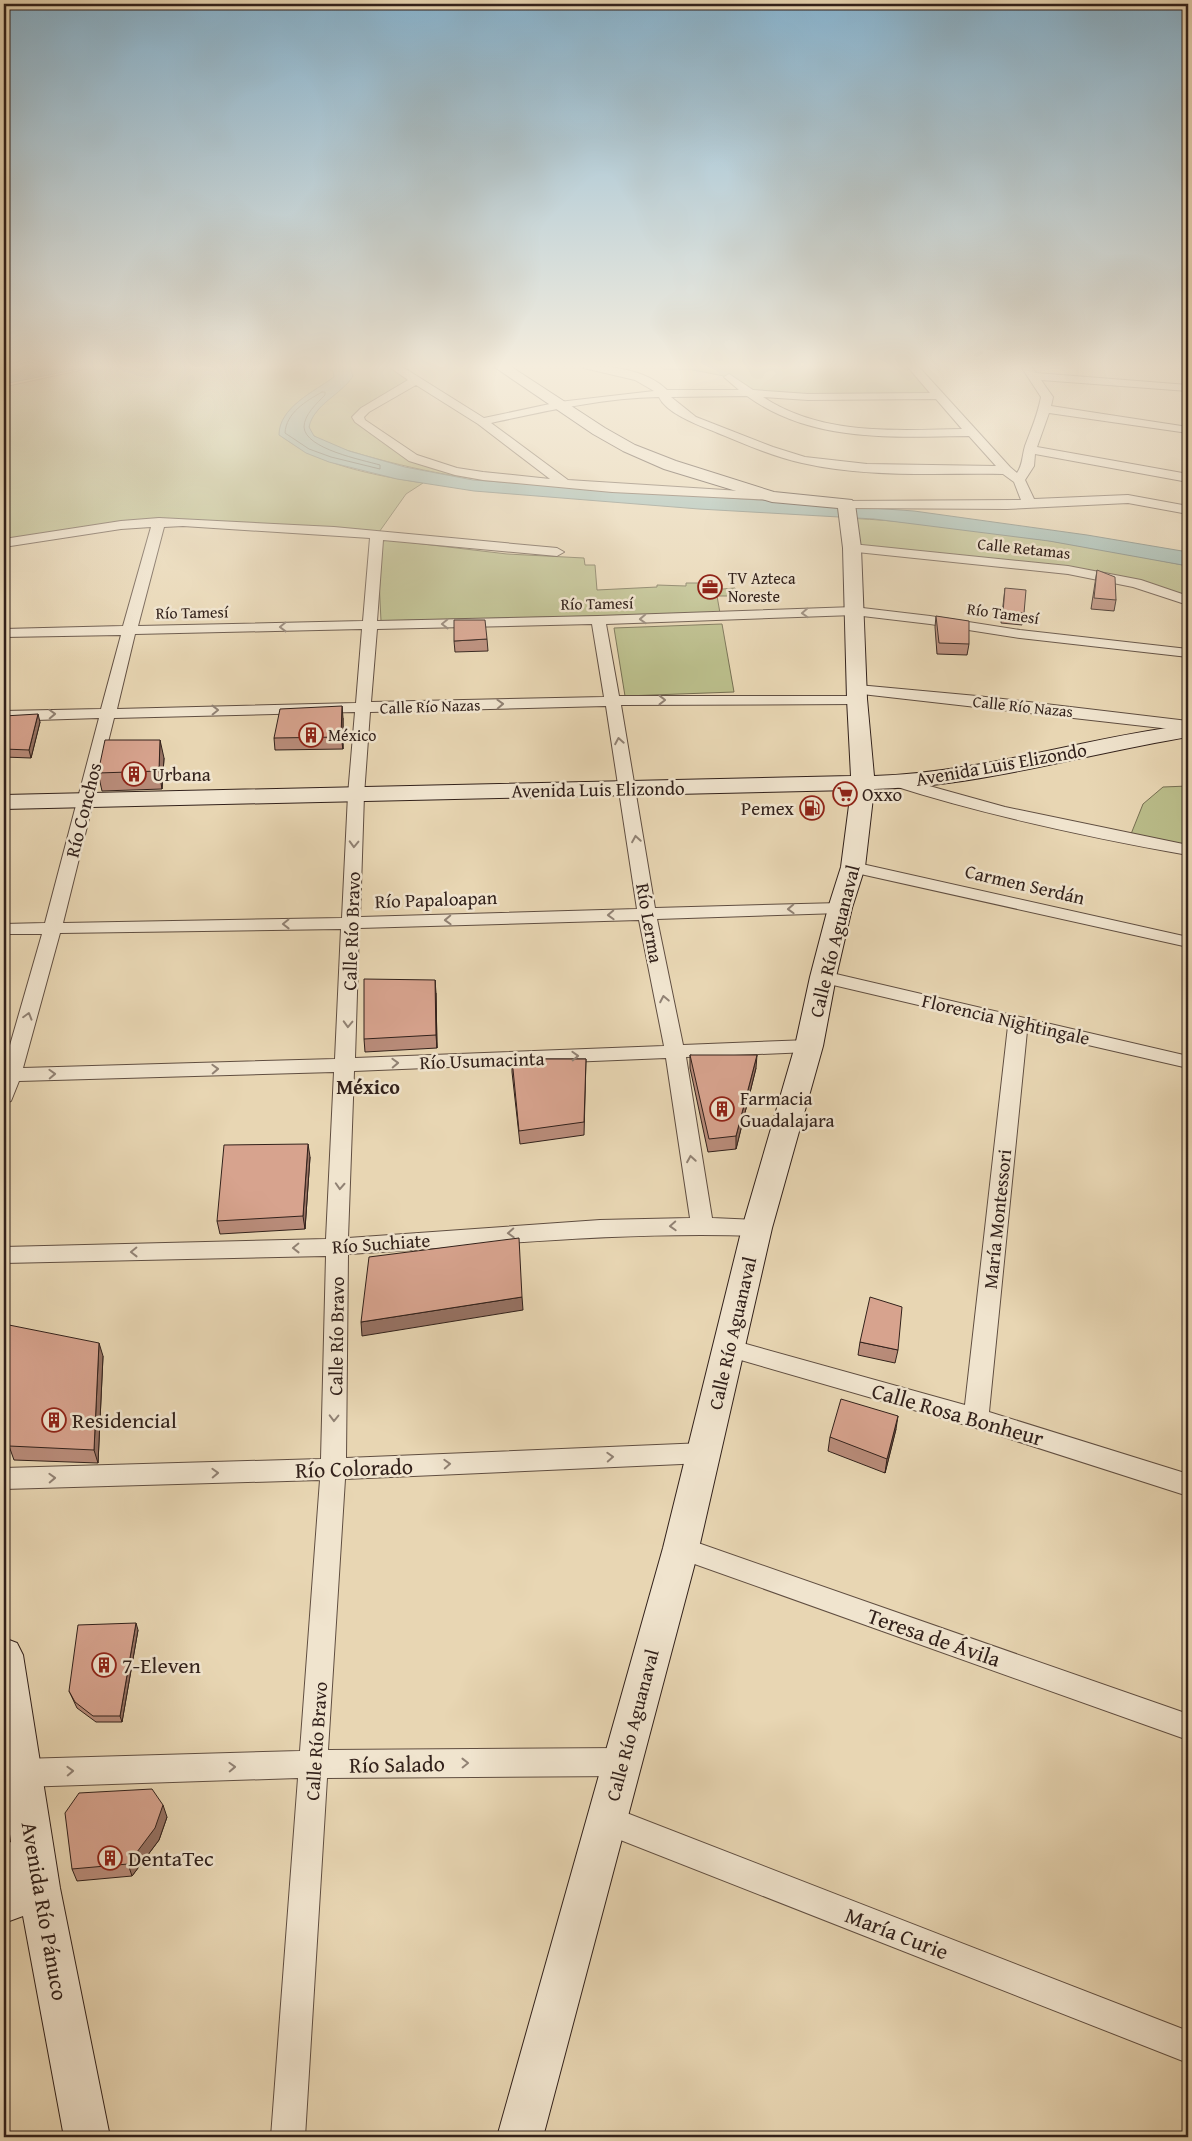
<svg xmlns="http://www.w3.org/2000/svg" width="1192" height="2141" font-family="'Gentium Book Plus',serif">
<rect width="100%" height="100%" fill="#e8d6b3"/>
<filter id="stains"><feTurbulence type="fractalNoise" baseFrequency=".004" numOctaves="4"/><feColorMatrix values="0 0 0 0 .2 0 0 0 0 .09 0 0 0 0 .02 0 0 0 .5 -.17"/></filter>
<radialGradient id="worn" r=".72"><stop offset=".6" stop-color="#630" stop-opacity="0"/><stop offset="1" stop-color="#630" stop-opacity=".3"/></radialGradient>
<!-- green -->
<path fill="#babd8a" stroke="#766f52" d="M100 366H323L333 371 334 377C314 392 279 407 280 435 320 466 374 475 423 483L406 494 377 535 159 522 4 543V387Z
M349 366H393L417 380 358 417 405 453 455 471 557 486C487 483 430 474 363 455 348 450 324 446 313 435 309 431 309 426 309 421L322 405 349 382 351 368Z
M658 366H912L939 396 808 397 749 393 729 377 688 369H664Z
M848 518C962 524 1077 544 1188 566V601L1106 576 852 548Z
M389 540 507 554 584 558 585 565H595L597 590 657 587V585L686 586V583H707L723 589 735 588 737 596H717L720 613 381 621 379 580 382 541Z
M722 624 734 692 625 696 614 628Z
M1188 786V847L1131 834 1143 804 1163 787Z"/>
<!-- water -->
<path fill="#98b8b3" stroke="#6f7c76" d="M31 366H93L4 384V372Z
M323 366H349L353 376C341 395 314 404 309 427L314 436 349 451 405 467 473 480 914 511 1087 535 1188 552V566L1049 541 874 519 699 509 474 491 397 479 329 462 306 453 279 435C279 407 314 392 334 377L333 371Z"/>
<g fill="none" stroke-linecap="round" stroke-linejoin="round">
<!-- shore -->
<path stroke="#656c67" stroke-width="1" d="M322 392H325V395C317 403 304 415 304 427 305 449 363 460 380 465V469L331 457 309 449 285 433C286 413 306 401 322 392Z"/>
<!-- street casing -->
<g stroke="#604e41" stroke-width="2">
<path id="street" d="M4 366H11L4 370Z
M388 366H401L484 418 559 402 654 391 635 380 584 368 583 366C611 366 646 369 667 390H739L724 377 729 374 753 390 808 394 930 393 907 366H918L1010 467 1017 473C1023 464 1022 456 1025 446 1031 430 1038 414 1041 397L1022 368 1023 366H1031L1036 373 1188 385V391L1041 380 1053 397 1051 406 1188 427V433L1049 413 1037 447 1188 474V482L1035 454 1034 466 1025 480 1034 499 1128 495 1188 506V514L1128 503 1007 509 846 508 842 507 840 504 842 501 1021 500 1014 482 1003 474C937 473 867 478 802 463 771 456 742 443 713 431 698 425 666 413 659 397 603 398 546 411 491 423L568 480 772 493 776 494 778 497 776 500 612 492 483 480 455 475 409 461 355 422 352 417 361 408 408 380ZM416 385 478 424 550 479 483 472 457 468 417 455 365 420 364 417 369 412ZM747 396C812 443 893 437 969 436L996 466 867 464 805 457 773 447 696 417 671 397ZM763 397 808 400 936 399 962 429C896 430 822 436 763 397Z
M159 518 334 527 557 548 564 552 557 556 383 540 377 621 598 616 854 607 930 616 1020 630 1188 649V657L1020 638 930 624 854 615 606 624 619 696H862L865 699 862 702 857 704 621 705 655 908 840 903 846 904 849 908 846 912 840 913 657 919 683 1045 809 1040 816 1042 819 1046 816 1050 809 1052 686 1057 712 1218 757 1220 765 1222 768 1228 765 1234 757 1236C620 1231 485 1246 348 1254L346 1458 704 1443 713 1446 716 1453 713 1460 704 1463 345 1479 328 1750 622 1748 632 1752 637 1762 632 1772 622 1776 327 1778 305 2137H271L298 1778 21 1787 11 1783 6 1773 11 1763 21 1759 300 1751 320 1480 4 1489V1468L321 1459 326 1256 4 1263V1247L326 1239 334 1072 19 1081 11 1101 4 1103V1066L42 934H4V924L45 923 99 718 4 721V711L101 709 121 635 4 637V629L123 626 151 527 121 529 4 547V539L121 521ZM183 526 370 538 363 621 138 626 164 527ZM592 624 604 697 371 702 377 629ZM362 629 356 703 117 709 135 634ZM606 706 637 909 360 917 364 795 370 712ZM355 712 348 795 342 918 63 923 114 718ZM639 920 664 1046 355 1058 359 928ZM341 929 335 1059 23 1068 60 933ZM666 1058 690 1218 600 1220 348 1238 354 1071Z
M852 544 1068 566 1141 580 1188 596V605L1133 587 1068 574 847 551 845 548 847 545Z
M858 685 977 696 1188 721V731L853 693 850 690 853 687Z
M897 777 1005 807 1188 845V855C1088 837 988 816 891 785L889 782 891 779Z
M853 862 1188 937V947L847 871 844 867 847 863Z
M823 971 1188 1056V1068L1027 1031 989 1412 1188 1474V1496L976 1428 720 1354 716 1348 720 1342 728 1339 965 1405 1008 1026 816 981 814 977 816 973Z
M681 1537 1188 1714V1740L672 1556 668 1548 672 1540Z
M606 1805 1188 2031V2063L595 1830 591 1820 595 1810Z"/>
</g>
<!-- secondary casing -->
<g stroke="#32211b" stroke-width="2">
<path id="secondary" d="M493 366H510L605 428 635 445 676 461 774 492 852 500 855 504 861 548 867 699 874 776C980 773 1083 738 1188 725V737C1084 754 979 787 874 789L865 867 852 908 836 977 823 1046 772 1228 699 1548 543 2137H497L663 1548 742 1228 795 1046 810 977 828 908 841 867 851 790 4 809V795L851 776 847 699 843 548 838 508 772 502 664 469 623 451 593 434Z
M4 1638 17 1643 23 1655 60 1888 110 2137H64L23 1916 4 1923V1845L11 1842 4 1788Z"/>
</g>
<!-- street -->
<use href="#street" fill="#f0e4ce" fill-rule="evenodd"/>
<!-- secondary -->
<use href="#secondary" fill="#f0e4ce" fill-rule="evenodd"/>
</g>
<!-- wall -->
<path fill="#b98c7a" stroke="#32211b" d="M1097 570 1116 600 1114 611 1091 609Z
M1005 588 1024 613 1022 625 1001 623Z
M936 616 969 644 967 655 937 654 935 627Z
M487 639 488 651 455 652 454 641Z
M4 716 40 722 31 758 4 757Z
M343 718V749L275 750 274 738Z
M164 758 162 789 102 791 98 773Z
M436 993 437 1048 365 1052 364 1039Z
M690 1055 756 1068 736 1149 708 1152 690 1068Z
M512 1059H586L584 1135 520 1144 512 1072Z
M310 1157 305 1229 220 1234 217 1221Z
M860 1342 898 1350 895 1363 858 1355Z
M103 1356 98 1463 14 1460 9 1446Z
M896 1429 885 1473 828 1451 830 1437Z
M138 1630 122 1722H96L77 1708 69 1691Z
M167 1817 159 1840 132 1876 77 1881 72 1869Z"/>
<!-- shaded-wall -->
<path fill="#967263" stroke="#32211b" d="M342 706 343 718V749L341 737Z
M38 714 40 722 31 758 29 750Z
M160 740 164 758 162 789 159 771Z
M435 980 436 993 437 1048 436 1035Z
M757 1055 756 1068 736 1149V1136Z
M308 1144 310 1157 305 1229 303 1216Z
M522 1297 523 1310 362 1336 361 1322Z
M99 1343 103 1356 98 1463 94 1450Z
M898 1416 896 1429 885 1473 887 1459Z
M136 1623 138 1630 122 1722 120 1716Z
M163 1805 167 1817 159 1840 132 1876 128 1864Z"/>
<!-- building -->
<path fill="#d7a38e" stroke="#32211b" d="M1097 570 1115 577 1116 600 1094 598Z
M1005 588 1026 590 1024 613 1003 612Z
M936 616 969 621V644L939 643Z
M454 620H485L487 639 454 641Z
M342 706 341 737 274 738 280 709Z
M38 714 29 750 4 749V716Z
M105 740H160L159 771 98 773Z
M364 979 435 980 436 1035 364 1039Z
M690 1055H757L736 1136 709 1139Z
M512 1059H586L584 1122 519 1131Z
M308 1144 303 1216 217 1221 224 1145Z
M519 1238 522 1297 361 1322 369 1257Z
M870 1297 902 1307 898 1350 860 1342Z
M4 1324 99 1343 94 1450 9 1446 4 1403Z
M841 1399 898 1416 887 1459 830 1437Z
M136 1623 120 1716H93L75 1702 69 1691 78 1625Z
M152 1789 163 1805 155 1828 128 1864 72 1869 65 1813 79 1793Z"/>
<!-- one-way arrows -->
<defs><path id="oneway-chevron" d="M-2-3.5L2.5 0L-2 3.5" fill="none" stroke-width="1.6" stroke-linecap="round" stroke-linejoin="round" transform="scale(1.25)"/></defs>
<g stroke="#918274">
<use href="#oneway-chevron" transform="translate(805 613) rotate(177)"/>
<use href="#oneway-chevron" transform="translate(643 619) rotate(178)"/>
<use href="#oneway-chevron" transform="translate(445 624) rotate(179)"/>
<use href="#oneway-chevron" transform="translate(283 627) rotate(179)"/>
<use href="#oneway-chevron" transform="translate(662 700)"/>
<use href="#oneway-chevron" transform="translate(500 704) rotate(-2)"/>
<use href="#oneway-chevron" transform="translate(215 710) rotate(-1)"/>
<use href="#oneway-chevron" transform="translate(52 714) rotate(-2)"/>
<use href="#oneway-chevron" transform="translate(619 741) rotate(-100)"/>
<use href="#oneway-chevron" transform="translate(636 839) rotate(-99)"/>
<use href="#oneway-chevron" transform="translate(354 844) rotate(92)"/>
<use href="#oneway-chevron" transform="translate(791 909) rotate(178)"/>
<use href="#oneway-chevron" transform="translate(611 915) rotate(178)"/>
<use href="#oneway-chevron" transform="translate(448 920) rotate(178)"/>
<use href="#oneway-chevron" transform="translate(286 924) rotate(179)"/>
<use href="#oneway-chevron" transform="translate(664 999) rotate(-101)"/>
<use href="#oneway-chevron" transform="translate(28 1016) rotate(-74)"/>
<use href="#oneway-chevron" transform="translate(348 1024) rotate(92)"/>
<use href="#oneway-chevron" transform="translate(575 1056) rotate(-2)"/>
<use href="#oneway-chevron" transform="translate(395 1063) rotate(-2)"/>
<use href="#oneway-chevron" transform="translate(215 1069) rotate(-2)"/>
<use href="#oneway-chevron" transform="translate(52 1074) rotate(-2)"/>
<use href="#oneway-chevron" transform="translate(691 1159) rotate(-99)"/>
<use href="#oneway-chevron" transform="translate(340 1186) rotate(93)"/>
<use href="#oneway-chevron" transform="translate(673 1226) rotate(177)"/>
<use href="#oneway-chevron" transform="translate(511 1233) rotate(177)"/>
<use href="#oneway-chevron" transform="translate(296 1248) rotate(179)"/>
<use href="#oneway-chevron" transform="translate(134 1252) rotate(179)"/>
<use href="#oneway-chevron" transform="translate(334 1418) rotate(91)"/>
<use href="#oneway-chevron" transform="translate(610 1457) rotate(-3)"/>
<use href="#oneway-chevron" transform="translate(447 1464) rotate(-3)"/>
<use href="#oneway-chevron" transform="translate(215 1473) rotate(-2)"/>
<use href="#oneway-chevron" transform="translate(52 1478) rotate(-2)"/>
<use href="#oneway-chevron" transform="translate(465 1763) rotate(-1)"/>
<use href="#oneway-chevron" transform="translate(232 1767) rotate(-2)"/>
<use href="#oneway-chevron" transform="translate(70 1771) rotate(-2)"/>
</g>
<!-- sky -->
<linearGradient id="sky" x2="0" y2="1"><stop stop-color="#88b6d3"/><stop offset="0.55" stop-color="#f5eddd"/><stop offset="1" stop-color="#f5eddd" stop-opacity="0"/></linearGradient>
<rect width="1192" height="666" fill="url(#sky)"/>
<!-- icons -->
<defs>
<g id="office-ring" transform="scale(1.25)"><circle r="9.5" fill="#f0e4ce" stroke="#8f2418" stroke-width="1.5"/><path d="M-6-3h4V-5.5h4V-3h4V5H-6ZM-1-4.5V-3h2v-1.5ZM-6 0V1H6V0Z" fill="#8f2418"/></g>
<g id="building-ring" transform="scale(1.25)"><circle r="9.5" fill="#f0e4ce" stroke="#8f2418" stroke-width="1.5"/><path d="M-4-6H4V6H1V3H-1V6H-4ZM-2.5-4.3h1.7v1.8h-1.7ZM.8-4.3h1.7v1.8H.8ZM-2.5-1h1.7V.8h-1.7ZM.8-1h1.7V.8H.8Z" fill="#8f2418"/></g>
<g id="supermarket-ring" transform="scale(1.25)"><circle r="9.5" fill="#f0e4ce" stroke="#8f2418" stroke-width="1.5"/><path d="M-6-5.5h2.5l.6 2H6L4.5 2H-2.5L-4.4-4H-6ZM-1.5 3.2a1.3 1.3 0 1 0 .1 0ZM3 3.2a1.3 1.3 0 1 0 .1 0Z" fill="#8f2418"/></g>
<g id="fuel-ring" transform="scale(1.25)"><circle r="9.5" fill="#f0e4ce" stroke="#8f2418" stroke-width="1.5"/><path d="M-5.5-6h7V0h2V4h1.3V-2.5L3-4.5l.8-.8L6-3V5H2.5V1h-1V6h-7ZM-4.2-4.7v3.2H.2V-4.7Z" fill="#8f2418"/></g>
</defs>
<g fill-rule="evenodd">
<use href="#office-ring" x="710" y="587"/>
<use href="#building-ring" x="311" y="735"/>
<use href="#building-ring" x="134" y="774"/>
<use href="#supermarket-ring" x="845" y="794"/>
<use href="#fuel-ring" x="812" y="808"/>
<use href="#building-ring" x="722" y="1109"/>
<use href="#building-ring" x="54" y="1420"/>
<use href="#building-ring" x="104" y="1665"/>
<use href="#building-ring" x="110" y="1858"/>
</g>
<g text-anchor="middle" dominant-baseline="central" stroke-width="5" stroke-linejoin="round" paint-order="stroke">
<!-- far-street labels -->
<g font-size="16" fill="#32211b" stroke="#f0e4ce">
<text transform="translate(1024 548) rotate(6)">Calle Retamas</text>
<text transform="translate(597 603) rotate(-1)">Río Tamesí</text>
<text transform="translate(192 612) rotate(-1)">Río Tamesí</text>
<text transform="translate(1003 613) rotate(8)">Río Tamesí</text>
<text transform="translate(430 706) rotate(-2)">Calle Río Nazas</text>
<text transform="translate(1023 706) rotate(6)">Calle Río Nazas</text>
</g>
<!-- far-poi labels -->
<g font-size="16" fill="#32211b" stroke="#f0e4ce" text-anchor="start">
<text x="728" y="578">TV Azteca<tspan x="728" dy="18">Noreste</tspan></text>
<text x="328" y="735">México</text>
</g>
<!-- street labels -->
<g font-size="19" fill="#32211b" stroke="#f0e4ce">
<text transform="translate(1001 764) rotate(-10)">Avenida Luis Elizondo</text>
<text transform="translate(598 789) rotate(-1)">Avenida Luis Elizondo</text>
<text transform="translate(83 810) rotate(-76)">Río Conchos</text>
<text transform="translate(1025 884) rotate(13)">Carmen Serdán</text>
<text transform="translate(436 899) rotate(-2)">Río Papaloapan</text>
<text transform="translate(650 923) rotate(80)">Río Lerma</text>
<text transform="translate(351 931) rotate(-88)">Calle Río Bravo</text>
<text transform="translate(834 941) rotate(-76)">Calle Río Aguanaval</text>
<text transform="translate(1006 1019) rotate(13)">Florencia Nightingale</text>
<text transform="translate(482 1060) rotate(-2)">Río Usumacinta</text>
<text transform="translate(997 1219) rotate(-84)">María Montessori</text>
<text transform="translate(381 1243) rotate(-4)">Río Suchiate</text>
<text transform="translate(732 1333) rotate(-77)">Calle Río Aguanaval</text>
<text transform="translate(336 1336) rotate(-89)">Calle Río Bravo</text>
<text transform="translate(632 1725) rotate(-75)">Calle Río Aguanaval</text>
<text transform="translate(316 1741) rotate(-86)">Calle Río Bravo</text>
</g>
<!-- poi labels -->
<g font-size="19" fill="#32211b" stroke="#f0e4ce" text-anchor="start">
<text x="152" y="774">Urbana</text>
<text x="862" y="794">Oxxo</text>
<text x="794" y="808" text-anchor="end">Pemex</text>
<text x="740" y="1098">Farmacia<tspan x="740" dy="22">Guadalajara</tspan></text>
</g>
<!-- neighbourhood labels -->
<g font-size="20" font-weight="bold" fill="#32211b" stroke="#f0e4ce">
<text x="368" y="1086">México</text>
</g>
<!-- near-street labels -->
<g font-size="22" fill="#32211b" stroke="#f0e4ce">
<text transform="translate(958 1414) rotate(16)">Calle Rosa Bonheur</text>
<text transform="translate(354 1468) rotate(-2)">Río Colorado</text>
<text transform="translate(934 1637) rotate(19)">Teresa de Ávila</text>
<text transform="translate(397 1764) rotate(-1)">Río Salado</text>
<text transform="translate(45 1911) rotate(80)">Avenida Río Pánuco</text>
<text transform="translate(897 1933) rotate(21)">María Curie</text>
</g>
<!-- near-poi labels -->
<g font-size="22" fill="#32211b" stroke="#f0e4ce" text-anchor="start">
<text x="72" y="1420">Residencial</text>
<text x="122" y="1665">7-Eleven</text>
<text x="128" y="1858">DentaTec</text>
</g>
</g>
<!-- margin -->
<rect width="1192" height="2141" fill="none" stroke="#e8d6b3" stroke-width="20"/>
<rect x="5" y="5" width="1182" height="2131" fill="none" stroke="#32211b" stroke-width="2.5"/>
<rect x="10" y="10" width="1172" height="2121" fill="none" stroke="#32211b"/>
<rect width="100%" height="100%" filter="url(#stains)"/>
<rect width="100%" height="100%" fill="url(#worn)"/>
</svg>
